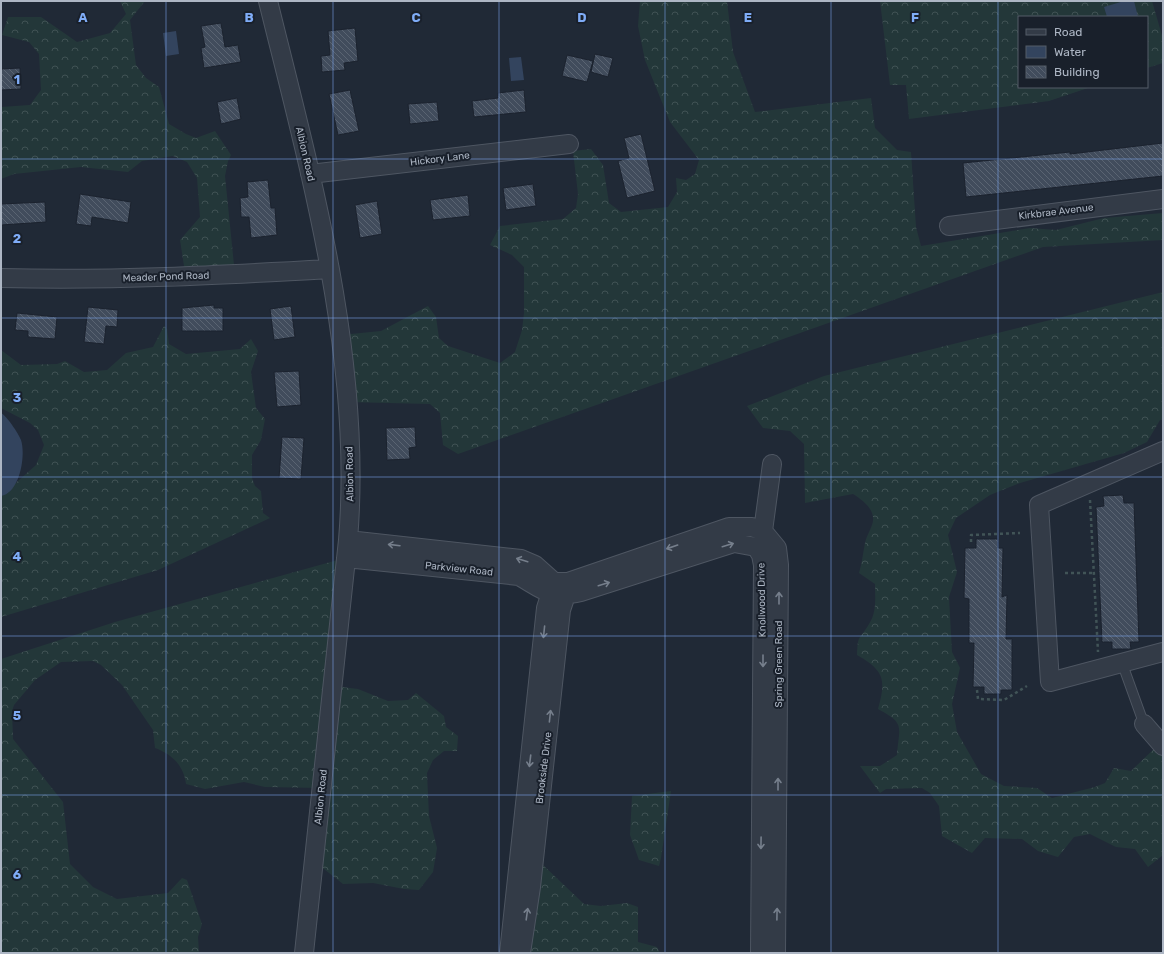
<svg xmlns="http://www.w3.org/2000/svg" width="1164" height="954" font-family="Rubik,sans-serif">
<defs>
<pattern id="forest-crowns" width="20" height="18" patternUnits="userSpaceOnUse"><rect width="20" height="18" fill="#233739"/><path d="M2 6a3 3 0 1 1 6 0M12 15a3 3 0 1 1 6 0" fill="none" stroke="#405254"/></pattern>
<pattern id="building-back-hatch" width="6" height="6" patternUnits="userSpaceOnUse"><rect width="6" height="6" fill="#414c5c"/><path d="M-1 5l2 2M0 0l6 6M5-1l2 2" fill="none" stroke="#5a6472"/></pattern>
</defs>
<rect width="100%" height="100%" fill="#202936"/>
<!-- forest -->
<path fill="url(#forest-crowns)" d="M120 1H145L130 20 136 65 146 78 159 87 169 124 186 134 196 138 215 131 231 155 228 161 225 176 235 275 186 279 180 240 200 217 197 178 187 162 173 156 142 161 128 172 81 167 14 174 1 179V107L30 105 41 90 39 54 29 42 2 35 8 17H41L77 42 110 33 126 14Z
M640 1H727L733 52 755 112 871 98 875 128 897 150 911 152 916 227 921 246 1030 228 1056 230 1104 218 1163 213V240L1043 247 458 454 443 445 440 413 430 404 348 402 341 335 381 331 428 306 436 317 439 338 448 346 500 363 515 352 522 330 524 313V267L512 255 490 245 500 226 563 219 576 208 578 194 573 151 591 149 603 165 609 203 621 212 668 207 677 192 676 178 686 180 695 174 699 160 670 122 645 60 638 26Z
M880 1H1152L1163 39V63L1147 68V17H1019V87H1091L1049 101 909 119 906 85H890Z
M1163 292V419L1160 420 1147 442 1124 453 1020 483 990 495 956 518 948 535 957 572 949 597 952 652 960 668 952 704 957 732 981 774 1004 786 1037 788 1052 798 1095 787 1105 783 1114 768 1131 771 1158 745 1163 747V855L1148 867 1135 849 1116 847 1090 834 1074 837 1058 857 1038 851 1022 839 985 838 972 853 942 836 939 806 930 793 922 788 886 789 880 793 860 766H880L897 755C899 726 906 724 878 709 886 680 885 671 857 655 858 633 859 641 869 624 877 612 875 598 875 584L859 573C862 563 863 553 865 543 866 537 870 531 872 525 877 511 864 501 853 494L805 503 804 444 790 431 763 428 747 406 824 376Z
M164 326 167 329 169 344 186 354 240 349 251 339 258 351 251 372 256 408 265 419 261 440 252 455V478L255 486 261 491 263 513 270 518 158 570 1 617V490L9 489 36 465 44 445 38 430 30 423 1 408V350L21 365 57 364 65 361 84 372 107 370 126 353 153 347Z
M345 558 334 686 358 689 388 701 408 700 416 693 444 716 446 727 458 736 457 751H444L433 760 427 773 429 816 437 848 433 872 419 890 404 889 373 883 343 884 324 869 317 868 321 788 265 787 244 782 205 789 186 784C184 766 172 754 155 748L153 730 122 685 101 665 93 661 61 662 35 680 14 705 12 711 13 739 63 802 70 864 93 887 117 899 168 893 182 878 187 880 202 924 198 937 199 953H1V659L115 622Z
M671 791 661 858 659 866 639 860 630 835 632 796Z
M523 846 584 904 601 906 627 903 638 907V942L657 947 660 953H509Z"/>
<!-- water -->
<path fill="#33445e" d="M1124 1H1134L1138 17H1107L1104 7Z
M176 31 179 54 166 56 163 33Z
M521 57 524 80 511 81 509 58Z
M1 413C6 415 19 434 21 440 26 455 20 493 1 496Z"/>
<!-- building -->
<path fill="url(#building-back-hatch)" stroke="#1b222e" d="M221 23 225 47 238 45 241 62 204 68 201 48 205 47 201 26Z
M355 28 358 61 344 63 345 70 322 72 321 56 330 55 328 31Z
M595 54 613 58 608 77 591 72Z
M567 55 593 61 587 82 562 76Z
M20 68 21 89 1 90V69Z
M350 90 359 131 338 135 329 94Z
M524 90 526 112 474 117 472 101 498 98V93Z
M237 98 241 119 221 124 217 102Z
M437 102 439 121 410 124 408 104Z
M641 134 655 191 627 198 618 161 629 158 624 138Z
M1163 143V176L966 197 963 163 1070 152V154Z
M268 180 271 208H275L277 235 251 238 249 217H241L240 198 248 197 247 182Z
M533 184 536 206 506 210 503 188Z
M80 194 131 202 128 223 92 217 91 226 76 224Z
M468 195 470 216 433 220 430 200Z
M377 201 382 234 360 238 355 205Z
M45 202 46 222 1 225V204Z
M214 305V308H223V331H182V308Z
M291 306 295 337 274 340 270 309Z
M88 307 118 310 117 327 106 326 104 344 84 342Z
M17 313 57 317 55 339 28 337V331L15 330Z
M299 371 301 405 277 407 274 372Z
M415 427 416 447 409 448 410 459 387 460 386 428Z
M282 437 304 438 301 479 279 478Z
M1123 495 1124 503H1134L1139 642H1130L1131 649H1112V642H1102L1096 507 1104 506 1103 496Z
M976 539H998V548H1003L1002 597 1007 595 1006 639H1012V690H1001V694H984V687H973L974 643H969V599L964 598 965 548H976Z"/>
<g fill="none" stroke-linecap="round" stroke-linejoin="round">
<!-- lane casing -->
<g stroke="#4e5662" stroke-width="11">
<path id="lane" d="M1122 663 1144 724"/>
</g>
<!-- street casing -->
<g stroke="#4e5662" stroke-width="20">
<path id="street" d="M268 1C311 175 363 360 348 540L304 953
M310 174 569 144
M949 226 1163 199
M1 278C111 281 221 275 330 269
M1163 451 1039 505 1050 682 1163 652
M763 531 777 548 779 565 776 953
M763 531 772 464
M348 540 521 559 535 565 554 582
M346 558 519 576C545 591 550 599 581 592L734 543 756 547 761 555 763 565 760 953
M555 582H568L729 527H752L763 531
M1144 724 1163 746
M509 953 546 608 554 583
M521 953 531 887 561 610 566 595 567 585"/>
</g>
<!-- path -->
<path stroke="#415457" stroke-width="2.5" stroke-dasharray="3 3" stroke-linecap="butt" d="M1090 500 1098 652
M971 542V535L1020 533
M1065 573H1093
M977 690 978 699 1004 700 1027 686"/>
<!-- lane -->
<use href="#lane" stroke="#333b47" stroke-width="9"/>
<!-- street -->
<use href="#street" stroke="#333b47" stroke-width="18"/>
</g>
<!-- one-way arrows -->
<defs><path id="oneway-shaft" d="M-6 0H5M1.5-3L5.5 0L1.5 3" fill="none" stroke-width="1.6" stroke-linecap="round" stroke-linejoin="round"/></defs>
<g stroke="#767f8c">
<use href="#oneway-shaft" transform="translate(394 545) rotate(-173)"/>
<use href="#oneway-shaft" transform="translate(728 545) rotate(-17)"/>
<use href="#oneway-shaft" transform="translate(672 547) rotate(161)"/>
<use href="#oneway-shaft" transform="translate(522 560) rotate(-163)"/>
<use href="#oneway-shaft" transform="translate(604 584) rotate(-17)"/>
<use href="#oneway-shaft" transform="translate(779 598) rotate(-90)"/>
<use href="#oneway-shaft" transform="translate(544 632) rotate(96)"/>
<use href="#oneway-shaft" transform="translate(763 661) rotate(90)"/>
<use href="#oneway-shaft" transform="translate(550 716) rotate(-84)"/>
<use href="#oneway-shaft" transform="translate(530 761) rotate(97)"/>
<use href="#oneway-shaft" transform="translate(778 784) rotate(-90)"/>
<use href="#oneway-shaft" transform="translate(761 843) rotate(91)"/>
<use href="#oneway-shaft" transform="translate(527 914) rotate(-82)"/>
<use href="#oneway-shaft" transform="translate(777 914) rotate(-89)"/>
</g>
<!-- grid -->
<path fill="none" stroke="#7facf7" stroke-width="1" stroke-opacity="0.55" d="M166 1V953M333 1V953M499 1V953M665 1V953M831 1V953M998 1V953M1 159H1163M1 318H1163M1 477H1163M1 636H1163M1 795H1163"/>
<g text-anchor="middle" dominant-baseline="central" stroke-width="4" stroke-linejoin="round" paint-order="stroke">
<!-- street labels -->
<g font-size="10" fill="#adb6c4" stroke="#19202b">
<text transform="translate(305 154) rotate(77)">Albion Road</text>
<text transform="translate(440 159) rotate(-7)">Hickory Lane</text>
<text transform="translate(1056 212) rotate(-7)">Kirkbrae Avenue</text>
<text transform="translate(166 277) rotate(-2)">Meader Pond Road</text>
<text transform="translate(350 474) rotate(-91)">Albion Road</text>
<text transform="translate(459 569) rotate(6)">Parkview Road</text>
<text transform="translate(762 600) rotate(-91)">Knollwood Drive</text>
<text transform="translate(779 664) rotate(-90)">Spring Green Road</text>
<text transform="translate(544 768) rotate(-83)">Brookside Drive</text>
<text transform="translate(321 797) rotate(-84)">Albion Road</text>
</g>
</g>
<g font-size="13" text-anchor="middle" font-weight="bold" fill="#7facf7" stroke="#19202b" stroke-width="4" stroke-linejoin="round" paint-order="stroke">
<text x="83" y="22">A</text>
<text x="249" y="22">B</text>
<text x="416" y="22">C</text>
<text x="582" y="22">D</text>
<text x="748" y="22">E</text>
<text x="915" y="22">F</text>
<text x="17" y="84">1</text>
<text x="17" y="243">2</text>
<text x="17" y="402">3</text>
<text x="17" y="561">4</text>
<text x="17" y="720">5</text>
<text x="17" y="879">6</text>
</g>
<!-- border -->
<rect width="1164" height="954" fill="none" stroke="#adb6c4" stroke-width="4"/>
<!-- legend -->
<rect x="1018" y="16" width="130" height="72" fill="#19202b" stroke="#545c68"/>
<rect x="1026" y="29" width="20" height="6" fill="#333b47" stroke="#545c68"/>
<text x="1054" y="36" font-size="12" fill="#adb6c4">Road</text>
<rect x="1026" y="46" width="20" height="12" fill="#33445e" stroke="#545c68"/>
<text x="1054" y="56" font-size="12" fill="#adb6c4">Water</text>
<rect x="1026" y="66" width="20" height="12" fill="url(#building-back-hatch)" stroke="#545c68"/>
<text x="1054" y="76" font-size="12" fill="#adb6c4">Building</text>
</svg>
